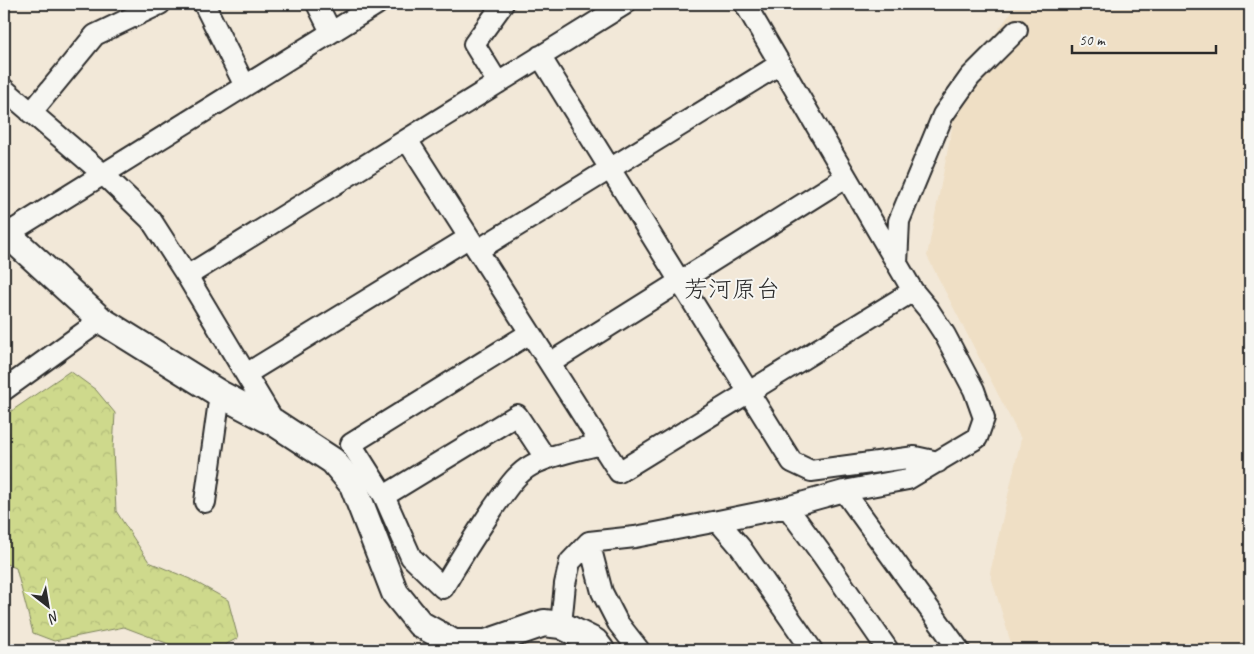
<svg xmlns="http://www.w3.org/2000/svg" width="1254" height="654" font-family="Caveat,'Klee One',sans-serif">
<defs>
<pattern id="forest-crowns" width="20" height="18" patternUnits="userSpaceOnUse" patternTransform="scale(1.25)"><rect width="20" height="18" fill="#ced98c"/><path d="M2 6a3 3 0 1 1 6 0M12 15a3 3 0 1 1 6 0" fill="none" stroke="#b1ba79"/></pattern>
</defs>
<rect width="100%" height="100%" fill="#f2e8d8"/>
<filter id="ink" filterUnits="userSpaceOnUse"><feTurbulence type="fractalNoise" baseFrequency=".02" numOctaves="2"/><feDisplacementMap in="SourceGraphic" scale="10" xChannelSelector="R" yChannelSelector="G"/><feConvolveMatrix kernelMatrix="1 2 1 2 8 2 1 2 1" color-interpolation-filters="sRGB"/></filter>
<g filter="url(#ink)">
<!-- built -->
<path fill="#efdfc5" d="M1017 4H1250V650H1013L990 573 1021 439 927 256 961 82Z"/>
<!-- forest -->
<path fill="url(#forest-crowns)" stroke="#7c825c" d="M70 371 96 390 115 413 113 449 116 511 149 562 190 579 228 600 238 638 215 650 182 649 124 627 54 641 33 633 16 568 4 563V416Z"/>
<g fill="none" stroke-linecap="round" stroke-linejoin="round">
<!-- minor casing -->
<g stroke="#2b2b2b" stroke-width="24">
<path id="minor" d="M204 4 245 86
M317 4 331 32
M540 56 792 462 811 471 915 457 938 462
M498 83 474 44 503 4
M4 89 103 174 151 220 187 276 275 423
M31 113 95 35 160 4
M407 140 619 472 913 291
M7 234 377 4
M478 250 780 64
M897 264 899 221 943 115 970 77 1017 30
M187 276 625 4
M530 333 351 444 384 496 411 557 443 588C459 560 476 534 494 507 505 492 515 474 532 465 552 454 579 450 601 444
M550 363 846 177
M246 374 460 243
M4 390 101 320
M844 491 959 650
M384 496 517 415 546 459
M205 502 220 394
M787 507 823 556 888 650
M718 521 741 548 812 650
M589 542 602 592 618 623 639 650
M561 625 565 584 570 562 589 542 635 537 718 521 787 507 844 491 908 479 977 438 984 418 974 390 945 335 928 309 913 291 745 4"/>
</g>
<!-- tertiary casing -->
<g stroke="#2b2b2b" stroke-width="30">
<path id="tertiary" d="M4 231 101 320 220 394 275 423 333 461 353 485 395 593 420 624 454 643H486L544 623 561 625 595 642 601 650"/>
</g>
<!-- minor -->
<use href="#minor" stroke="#f6f6f2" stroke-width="20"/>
<!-- tertiary -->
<use href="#tertiary" stroke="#f6f6f2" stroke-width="26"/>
</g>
</g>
<g text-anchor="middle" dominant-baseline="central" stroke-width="4" stroke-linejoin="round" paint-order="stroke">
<!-- quarter labels -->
<g font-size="24" fill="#2b2b2b" stroke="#f6f6f2">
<text x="732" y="289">芳河原台</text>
</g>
</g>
<!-- margin -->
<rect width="1254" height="654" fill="none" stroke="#f6f6f2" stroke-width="20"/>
<rect x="10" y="10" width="1234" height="634" fill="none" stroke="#2b2b2b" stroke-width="2" filter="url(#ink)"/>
<!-- north arrow -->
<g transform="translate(48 606) rotate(149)" stroke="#f6f6f2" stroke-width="4" paint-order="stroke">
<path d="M0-4L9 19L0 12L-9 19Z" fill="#2b2b2b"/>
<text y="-8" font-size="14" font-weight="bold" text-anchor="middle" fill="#2b2b2b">N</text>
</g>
<!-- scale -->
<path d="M1072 45v8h144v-8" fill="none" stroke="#2b2b2b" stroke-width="2.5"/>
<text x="1079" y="45" font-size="15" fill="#2b2b2b" stroke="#f6f6f2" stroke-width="4" paint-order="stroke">50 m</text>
</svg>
